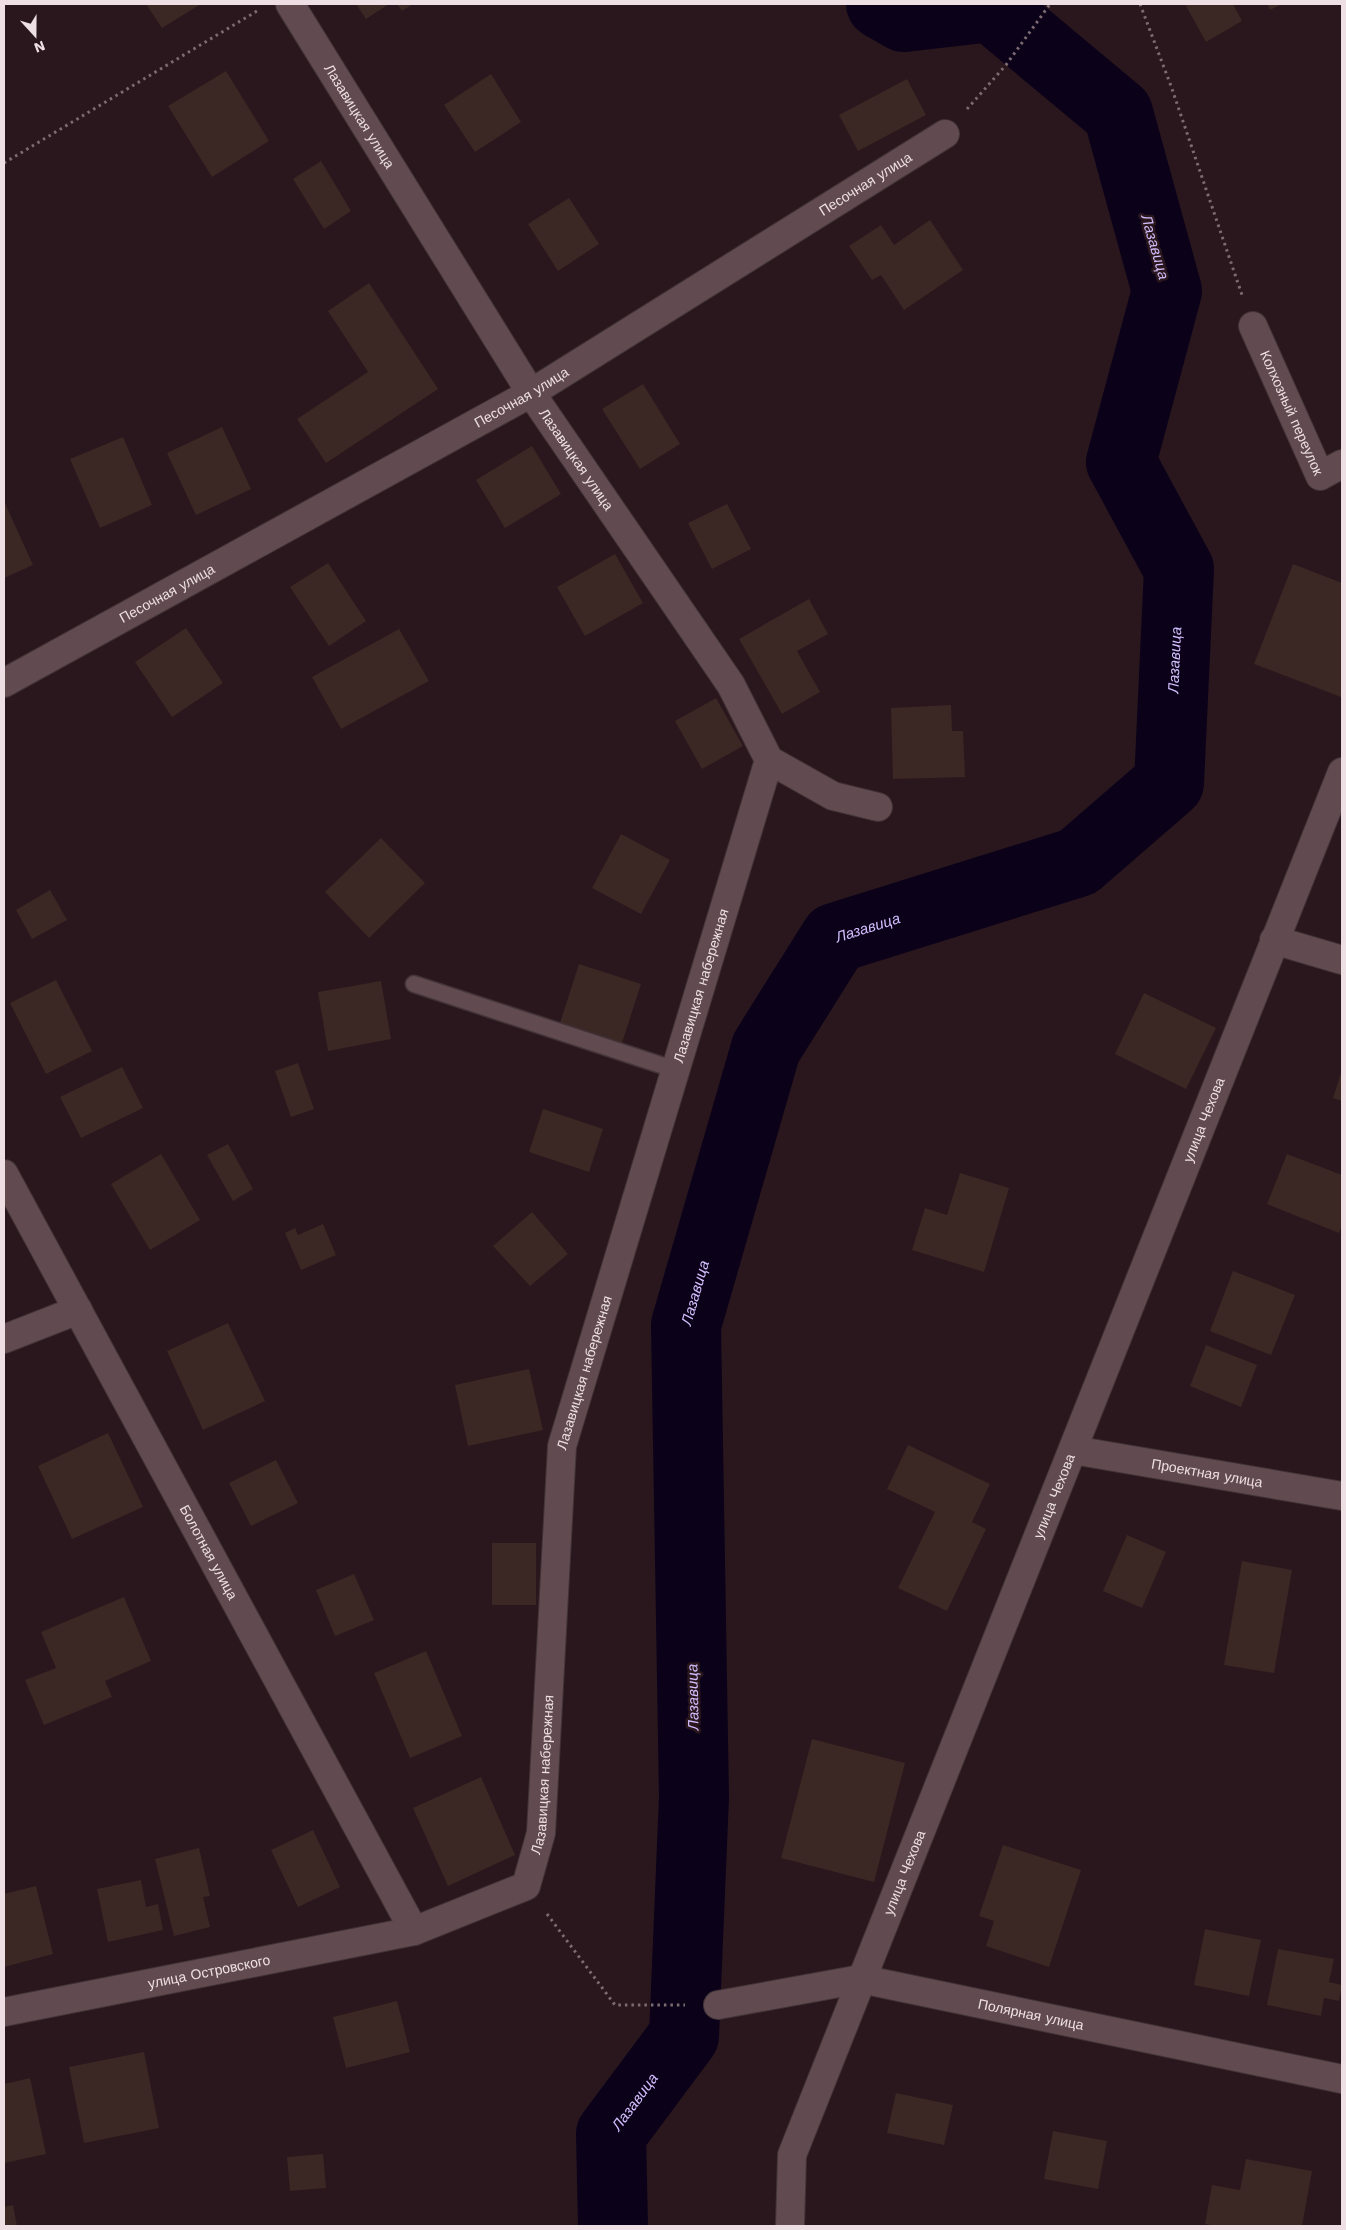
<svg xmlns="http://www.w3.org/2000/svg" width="1346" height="2230" font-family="'Work Sans',sans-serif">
<rect width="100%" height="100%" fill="#2a171d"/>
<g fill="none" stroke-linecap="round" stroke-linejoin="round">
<!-- river -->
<path stroke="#0b021a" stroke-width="70" id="s1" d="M613 2226 611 2134 684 2036 694 1797 686 1325 766 1048 835 938 1078 862 1169 783 1179 569 1121 462 1167 291 1118 113 991 7 904 17 881 4"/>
</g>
<!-- building -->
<path fill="#3b2723" d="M146 4H201L162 28Z
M356 4H389L366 19Z
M397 4H413L402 11Z
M1185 4H1233L1242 21 1206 42Z
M1267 4H1282L1270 10Z
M226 71 269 141 212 177 168 106Z
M491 74 521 122 475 152 444 105Z
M907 79 926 115 858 151 839 115Z
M321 161 351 211 324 229 293 179Z
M569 198 599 244 558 271 528 224Z
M930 220 963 270 904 310 881 275 872 280 849 246 881 225 894 245Z
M369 283 438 389 326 463 297 419 368 372 328 311Z
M643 384 680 444 640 469 602 409Z
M222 427 251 489 196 515 167 453Z
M123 437 152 505 100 528 70 459Z
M532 446 561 494 505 528 476 480Z
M4 501 33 565 4 578Z
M727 504 751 549 712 569 688 523Z
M615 554 643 603 585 636 557 587Z
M328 563 366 621 329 646 290 587Z
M1293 564 1342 583 1341 697 1254 664Z
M809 599 828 634 797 651 820 692 782 714 739 639Z
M186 628 223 683 172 717 135 662Z
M399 629 429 681 341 729 312 677Z
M716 698 743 746 702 769 675 721Z
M951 705 952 731H963L965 777 893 779 891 708Z
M621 834 670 860 641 914 592 888Z
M381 838 425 883 369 938 325 892Z
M50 890 67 920 32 939 16 910Z
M579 964 641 984 621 1046 559 1026Z
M56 980 92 1051 46 1074 10 1003Z
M381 981 391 1039 328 1051 318 992Z
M1144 993 1216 1028 1186 1089 1115 1054Z
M298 1063 314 1109 291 1117 275 1071Z
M122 1067 143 1108 81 1138 60 1097Z
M1342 1070V1101L1333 1098Z
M543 1109 603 1129 589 1172 529 1152Z
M228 1144 253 1189 233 1201 207 1155Z
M161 1154 200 1220 150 1250 111 1184Z
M1287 1154 1342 1175V1225L1339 1233 1267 1204Z
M960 1173 1009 1188 984 1272 912 1250 925 1208 947 1215Z
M532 1212 568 1254 530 1286 493 1246Z
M323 1224 336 1255 301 1270 285 1233 295 1228 298 1235Z
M1233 1271 1295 1295 1271 1355 1210 1331Z
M228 1323 265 1401 203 1430 167 1351Z
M1206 1345 1257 1365 1241 1407 1190 1386Z
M529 1369 543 1430 468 1446 455 1385Z
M108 1433 143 1507 72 1539 38 1466Z
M908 1445 990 1484 972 1522 986 1529 947 1611 898 1588 935 1512 887 1489Z
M276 1460 298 1503 251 1526 229 1483Z
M1127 1535 1166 1552 1142 1608 1103 1591Z
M492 1543H536V1605H492Z
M1242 1561 1292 1570 1274 1673 1224 1665Z
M354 1574 374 1620 335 1636 316 1590Z
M124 1597 151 1661 105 1681 112 1697 44 1725 25 1680 56 1668 41 1632Z
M426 1651 462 1736 410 1758 374 1673Z
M812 1739 905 1763 874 1882 781 1858Z
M481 1777 515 1855 448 1886 413 1808Z
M313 1830 340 1887 298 1907 271 1850Z
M1003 1845 1081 1870 1049 1967 986 1946 994 1921 979 1916Z
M199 1848 210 1896 203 1897 210 1927 174 1936 155 1859Z
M141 1880 146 1907 158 1904 163 1930 108 1942 97 1889Z
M36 1886 53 1954 4 1967V1894Z
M1205 1929 1261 1940 1249 1996 1194 1985Z
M1278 1949 1334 1959 1329 1982 1342 1985 1339 2001 1324 1998 1321 2016 1267 2005Z
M397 2001 410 2052 346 2068 333 2017Z
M144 2052 159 2128 84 2143 69 2067Z
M30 2078 46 2154 4 2163V2084Z
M896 2093 953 2105 944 2145 887 2133Z
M1053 2131 1107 2141 1098 2189 1044 2179Z
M323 2154 326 2188 290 2191 287 2157Z
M1246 2159 1312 2171 1302 2226H1216L1205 2224 1212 2185 1240 2190Z
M13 2205 17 2226H4V2207Z"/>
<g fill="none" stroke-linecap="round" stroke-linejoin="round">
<!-- service casing -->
<g stroke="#413337" stroke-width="19">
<path id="service" d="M414 984 676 1070"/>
</g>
<!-- minor casing -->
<g stroke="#413337" stroke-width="30">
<g id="minor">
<path id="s2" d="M290 4 531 393 731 685 769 760 833 796 878 807"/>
<path id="s3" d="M1253 326 1320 476 1342 464"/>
<path id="s4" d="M4 683 531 393 945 134"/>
<path d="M1274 940 1342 960"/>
<path id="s5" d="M4 1174 414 1931"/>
<path d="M4 1339 78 1310"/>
<path id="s6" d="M1073 1450 1342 1496"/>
<path id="s7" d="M718 2005 861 1979 1342 2079"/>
<path id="s8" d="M4 2012 414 1931 526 1886 541 1833 562 1446 769 760"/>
<path id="s9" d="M790 2226 792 2155 1342 772"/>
</g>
</g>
<!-- path -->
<path stroke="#7c6b71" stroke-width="3" stroke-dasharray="2.5 4" stroke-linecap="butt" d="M1140 4 1171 86 1242 295
M967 109 1006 65 1050 4
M4 163 257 11
M547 1914 615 2005H685"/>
<!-- service -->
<use href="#service" stroke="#614b51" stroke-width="16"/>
<!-- minor -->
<use href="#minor" stroke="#614b51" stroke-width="28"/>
</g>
<g text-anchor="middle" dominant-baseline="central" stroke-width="5" stroke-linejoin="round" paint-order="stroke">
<!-- street labels -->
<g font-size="14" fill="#eddfe3" stroke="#2a171d">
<text stroke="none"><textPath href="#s2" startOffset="132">Лазавицкая улица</textPath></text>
<text stroke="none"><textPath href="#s4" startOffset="996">Песочная улица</textPath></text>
<text stroke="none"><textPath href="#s4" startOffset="591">Песочная улица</textPath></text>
<text stroke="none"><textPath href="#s3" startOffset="95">Колхозный переулок</textPath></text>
<text stroke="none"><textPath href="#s2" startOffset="538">Лазавицкая улица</textPath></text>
<text stroke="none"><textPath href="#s4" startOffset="186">Песочная улица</textPath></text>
<text stroke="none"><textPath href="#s8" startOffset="1462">Лазавицкая набережная</textPath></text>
<text stroke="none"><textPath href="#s9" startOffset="1185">улица Чехова</textPath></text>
<text stroke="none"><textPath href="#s8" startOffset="1058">Лазавицкая набережная</textPath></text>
<text stroke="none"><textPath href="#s6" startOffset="136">Проектная улица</textPath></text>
<text stroke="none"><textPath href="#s9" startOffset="780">улица Чехова</textPath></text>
<text stroke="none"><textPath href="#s5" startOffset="430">Болотная улица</textPath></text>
<text stroke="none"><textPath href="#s8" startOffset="652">Лазавицкая набережная</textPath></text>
<text stroke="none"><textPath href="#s9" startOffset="375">улица Чехова</textPath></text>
<text stroke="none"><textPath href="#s8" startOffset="209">улица Островского</textPath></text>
<text stroke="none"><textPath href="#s7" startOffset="319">Полярная улица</textPath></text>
</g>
<!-- water labels -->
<g font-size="15" font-style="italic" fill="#d1bdfb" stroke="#2a171d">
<text transform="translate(1155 247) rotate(74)">Лазавица</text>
<text stroke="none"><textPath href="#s1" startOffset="1842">Лазавица</textPath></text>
<text stroke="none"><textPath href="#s1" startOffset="1378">Лазавица</textPath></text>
<text stroke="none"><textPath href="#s1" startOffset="959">Лазавица</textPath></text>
<text transform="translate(693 1697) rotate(-91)">Лазавица</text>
<text stroke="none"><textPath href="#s1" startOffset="132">Лазавица</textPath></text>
</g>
</g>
<!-- border -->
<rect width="1346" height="2230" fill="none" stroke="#eddfe3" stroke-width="10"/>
<!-- north arrow -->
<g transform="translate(35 35) rotate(159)" stroke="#2a171d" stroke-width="4" paint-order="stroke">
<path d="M0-4L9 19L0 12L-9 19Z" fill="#eddfe3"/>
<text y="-8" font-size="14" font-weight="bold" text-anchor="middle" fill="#eddfe3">N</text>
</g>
</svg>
